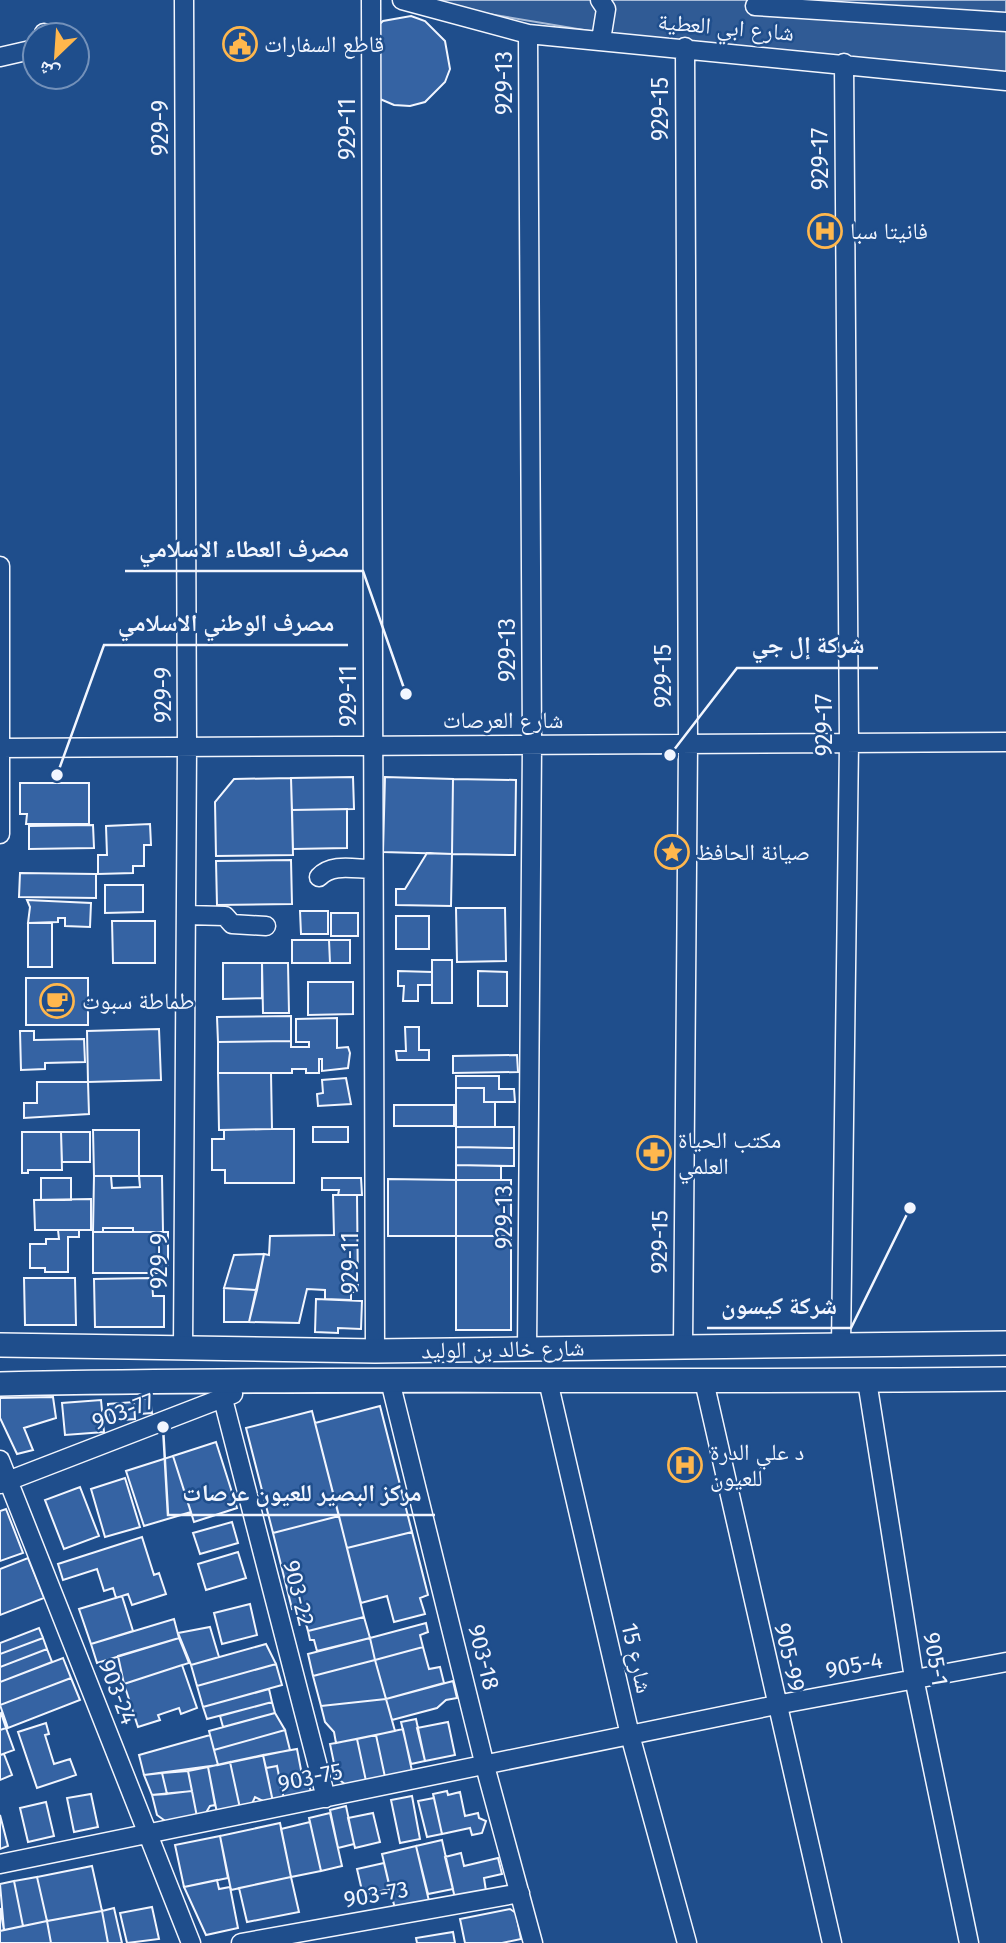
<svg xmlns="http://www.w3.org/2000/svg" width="1006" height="1943" font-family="'Fira Sans','Noto Naskh Arabic',sans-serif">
<rect width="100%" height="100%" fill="#1f4e8c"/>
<!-- green -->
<path fill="#305b95" stroke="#a8bbd7" stroke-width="2" d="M405 0H1006V84L685 47Z"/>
<!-- building -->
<path fill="#3563a3" stroke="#f2f6ff" stroke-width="2" d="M411 16 425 21 445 41 450 69 445 82 425 102 410 106 394 105 380 99 372 31 383 21Z
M353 777 354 809 292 810 291 778Z
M385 777 453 779 452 854 383 852Z
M291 778 293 855 216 856 215 802 234 779Z
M453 779 516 780 515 855 452 854Z
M20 783H89V824H26L27 814H20Z
M347 809V848L293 849 292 810Z
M150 824 151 845H144V866H133V873L98 874V855H107L106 826Z
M93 825 94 848 29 849V826Z
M427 853 452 854 451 906 396 905V889H405Z
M291 860 292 904 217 905 216 861Z
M20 873 96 874V898L19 897Z
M105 885H143V912L105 913Z
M27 900 91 903 90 927 65 926V918H58V922L28 923 30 907Z
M456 908H505L506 961 457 962Z
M300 911H328V934H301Z
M331 913H358V936H331Z
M396 916H429V949H396Z
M112 921H155V963H113Z
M28 923H52V967H28Z
M292 940H329L330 963H292Z
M329 940H350V963H330Z
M432 960H452V1003H432Z
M223 963H262V998L223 999Z
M262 963H288L289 1013H263Z
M398 971 432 972V985H418V1001H403L404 986H398Z
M478 971 507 972V1006H478Z
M26 978H88V1025H26Z
M308 982H353V1014L308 1015Z
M291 1016V1041L218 1042 217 1017Z
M337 1018V1048L348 1047 350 1053 348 1068 322 1071V1059H319V1073H306V1069H292V1073H218V1042L291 1041V1047H309V1042H296V1019Z
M405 1027H419V1050H429V1060H397L396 1051H406Z
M159 1029 161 1080 88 1082 87 1031Z
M20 1031H34V1040L84 1039 85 1062 45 1063V1069L21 1070Z
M517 1055 518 1072 453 1073V1056Z
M218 1073H271L272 1129 219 1130Z
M456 1076H499V1089H514L515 1102H484V1088H456Z
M346 1078 351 1104 318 1106 317 1094 323 1093 322 1080Z
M37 1082H88L89 1114 24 1118V1103H37Z
M456 1088H484V1102H495V1127H456Z
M394 1105H454V1126H394Z
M313 1127H348V1142H313Z
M456 1127H514V1148L456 1147Z
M272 1129H294V1183H225V1170H212V1139H224V1130Z
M93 1130H139V1176H94Z
M22 1132H61L62 1170H28V1173H22Z
M61 1132H90V1162H62Z
M456 1147 514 1148V1166L456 1165Z
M456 1165 501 1166V1180H456Z
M94 1176H111L112 1188 140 1187 139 1176H162L163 1232H133V1228H103V1232H93Z
M41 1178H71V1200H41Z
M322 1178H361L362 1195H338L339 1190H322Z
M388 1179 456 1180V1236H388Z
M456 1180H511V1236H456Z
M333 1195H357L358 1292H351V1300L325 1299V1290L307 1289 299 1323 249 1322 264 1254 269 1255 270 1236 334 1235Z
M91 1199V1230H35L34 1200Z
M58 1230H79V1237H68V1272H45V1268H30V1244H46V1239H59Z
M93 1232H168V1273H93Z
M456 1236H511V1330H456Z
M264 1254 257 1290 224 1288 234 1255Z
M24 1278H75L76 1325H25Z
M152 1278 153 1296H164V1327H95L94 1279Z
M224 1288 257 1290 249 1322H224Z
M316 1299 362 1301 361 1329 338 1328V1333L315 1332Z
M53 1397 56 1418 24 1428 33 1450 17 1454 0 1418V1398Z
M150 1398 152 1413 140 1414 138 1399Z
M101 1400 104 1432 65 1435 62 1403Z
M134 1402 135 1419 109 1421 108 1404Z
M380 1406 412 1532 347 1548 315 1423Z
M312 1411 339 1516 273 1533 246 1428Z
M216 1442 237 1508 194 1522 173 1456Z
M173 1456 191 1512 144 1526 126 1471Z
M125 1478 140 1527 105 1537 91 1489Z
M80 1487 99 1536 64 1549 45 1500Z
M6 1509 23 1553 0 1561V1511Z
M339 1516 364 1617 308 1631 301 1606 292 1609 273 1533Z
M232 1522 238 1543 200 1554 193 1533Z
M412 1532 428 1595 420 1598 425 1614 394 1622 387 1596 361 1603 347 1548Z
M142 1537 154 1575 159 1573 166 1594 132 1605 128 1594 116 1598 113 1588 104 1591 97 1569 63 1580 58 1564Z
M238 1552 246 1578 206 1590 198 1564Z
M28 1558 44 1598 0 1615V1569Z
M122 1596 133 1631 91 1644 79 1609Z
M250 1604 257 1635 222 1644 214 1613Z
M364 1617 370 1638 317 1651 314 1640H310L308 1631Z
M174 1619 179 1638 97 1663 91 1644Z
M426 1623 428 1632 420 1635 423 1647 375 1660 370 1638Z
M210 1627 219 1657 191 1665 178 1633Z
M39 1628 43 1638 0 1654V1643Z
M43 1638 47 1649 0 1667V1654Z
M179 1638 189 1663 124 1684 118 1656Z
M370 1638 375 1660 313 1676 308 1654Z
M266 1644 276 1664 197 1686 191 1665Z
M423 1647 429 1669 440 1667 444 1683 386 1699 375 1660Z
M47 1649 52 1662 0 1682V1667Z
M63 1658 71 1678 0 1705V1682Z
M375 1660 386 1699 321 1706 313 1676Z
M276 1664 282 1685 203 1707 197 1686Z
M182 1665 197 1708 181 1714 179 1708 158 1715 160 1720 138 1727 124 1684Z
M71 1678 80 1700 8 1728 0 1705Z
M453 1681 457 1698 446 1700 437 1708 392 1720 386 1699Z
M269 1689 272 1702 207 1719 203 1707Z
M386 1699 395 1731 336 1743 334 1732 325 1722 321 1706Z
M272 1702 275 1713 223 1727 220 1716Z
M1 1713 6 1728 0 1730V1714Z
M275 1713 285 1730 214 1750 209 1731Z
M416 1719 425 1761 411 1764 401 1722Z
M448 1722 455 1755 425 1761 417 1728Z
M46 1723 49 1734 45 1735 54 1764 70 1759 76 1775 37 1788 18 1732Z
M6 1728 14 1750 0 1755V1730Z
M403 1729 412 1771 385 1777 376 1735Z
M285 1730 290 1750 218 1765 214 1750Z
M210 1735 218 1765 144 1775 139 1755Z
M376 1735 385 1777 366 1781 357 1739Z
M357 1739 366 1781 346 1785 337 1778 330 1744Z
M297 1749 302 1775 280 1781 277 1766 266 1768 263 1755Z
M4 1754 12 1775 0 1780V1755Z
M263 1755 273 1802 267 1803 255 1797 251 1806 240 1808 230 1762Z
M230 1762 240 1808 217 1813 208 1767Z
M277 1766 284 1799 273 1802 266 1768Z
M208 1767 215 1805 210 1806 204 1816 197 1817 188 1771Z
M188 1771 192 1791 167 1794 162 1773Z
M162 1773 167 1794 152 1795 144 1775Z
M307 1774 311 1793 284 1799 280 1781Z
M192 1791 197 1817 168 1823 157 1815 152 1795Z
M447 1791 448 1795 460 1792 465 1816 478 1813 479 1818 486 1821 482 1833 472 1835 470 1828 442 1834 433 1794Z
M91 1794 98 1827 74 1832 67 1798Z
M412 1796 420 1839 400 1843 391 1800Z
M434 1798 442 1834 427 1837 418 1801Z
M46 1802 54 1836 28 1842 20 1808Z
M346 1806 354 1844 338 1848 330 1810Z
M330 1813 342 1866 321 1871 309 1818Z
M373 1813 380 1842 355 1848 348 1818Z
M0 1815 8 1846 0 1849Z
M310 1822 321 1871 291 1877 281 1829Z
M280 1823 291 1877 231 1890 220 1836Z
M220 1836 228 1878 184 1887 175 1845Z
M442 1840 453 1889 428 1894 416 1846Z
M416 1846 429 1901 395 1909 382 1854Z
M461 1853 464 1866 498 1858 502 1874 484 1878 486 1891 455 1898 445 1857Z
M384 1863 390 1889 363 1895 357 1869Z
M92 1866 102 1911 47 1921 37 1877Z
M37 1877 47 1921 23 1926 14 1881Z
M291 1877 299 1912 247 1922 239 1888Z
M217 1880 219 1889 230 1887 238 1928 206 1935 184 1887Z
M14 1881 23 1926 4 1930 0 1884Z
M152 1907 159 1939 127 1943 120 1913Z
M0 1908 4 1930 0 1931Z
M114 1908 122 1943H108L102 1911Z
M510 1909 516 1913 521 1939 502 1943H465L460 1919Z
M102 1911 108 1943H51L47 1921Z
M47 1921 51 1943H0V1931Z
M453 1932 455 1943H417L416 1938Z"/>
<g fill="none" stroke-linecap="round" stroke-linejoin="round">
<!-- minor casing -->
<g stroke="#f2f6ff" stroke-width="21">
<path id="minor" d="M371 0 375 1351
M402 0 528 34 1006 81
M600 0 606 9 601 40
M755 6 1006 22
M44 35V33
M0 57 35 49
M0 566V834
M0 748 1006 742
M319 877C332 863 354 869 372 869
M186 915 225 916 232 924 266 926
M683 1346 688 744 685 47
M841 1346 849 743 844 63
M183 1347 187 747 184 0
M527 1350 532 745 528 34
M390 1381 485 1766 533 1943
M548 1381 630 1735 687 1943
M704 1381 832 1943
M867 1381 914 1678 969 1943
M223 1399 326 1798
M0 1460 191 1943
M0 1484 233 1394
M0 1864 776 1705 1006 1662
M241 1943 520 1893"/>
</g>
<!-- major casing -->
<g stroke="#f2f6ff" stroke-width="26">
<path id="major" d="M0 1345 375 1351 1006 1343
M0 1384C335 1377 671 1383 1006 1379"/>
</g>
<!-- minor -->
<use href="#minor" stroke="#1f4e8c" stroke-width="18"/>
<!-- major -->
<use href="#major" stroke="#1f4e8c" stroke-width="23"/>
</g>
<!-- icons -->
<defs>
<g id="civic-ring" transform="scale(1.75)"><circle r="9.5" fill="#1f4e8c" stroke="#ffb74d" stroke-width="1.5"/><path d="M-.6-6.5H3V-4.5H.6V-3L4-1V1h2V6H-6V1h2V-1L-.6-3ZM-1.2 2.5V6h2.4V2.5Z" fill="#ffb74d"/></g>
<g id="hospital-ring" transform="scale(1.75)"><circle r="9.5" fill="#1f4e8c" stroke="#ffb74d" stroke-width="1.5"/><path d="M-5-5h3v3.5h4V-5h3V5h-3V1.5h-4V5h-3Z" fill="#ffb74d"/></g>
<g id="sight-ring" transform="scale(1.75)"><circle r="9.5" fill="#1f4e8c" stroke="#ffb74d" stroke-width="1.5"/><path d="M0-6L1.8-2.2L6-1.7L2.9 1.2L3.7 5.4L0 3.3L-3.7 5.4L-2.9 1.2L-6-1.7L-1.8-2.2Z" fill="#ffb74d"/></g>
<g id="cafe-ring" transform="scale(1.75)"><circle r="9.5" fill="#1f4e8c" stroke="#ffb74d" stroke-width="1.5"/><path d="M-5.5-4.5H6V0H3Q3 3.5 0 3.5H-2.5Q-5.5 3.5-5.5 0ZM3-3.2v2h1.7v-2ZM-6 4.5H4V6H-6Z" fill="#ffb74d"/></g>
<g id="pharmacy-ring" transform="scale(1.75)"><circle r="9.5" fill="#1f4e8c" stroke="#ffb74d" stroke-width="1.5"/><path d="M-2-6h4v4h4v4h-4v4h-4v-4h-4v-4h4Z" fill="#ffb74d"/></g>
</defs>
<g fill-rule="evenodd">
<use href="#civic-ring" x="240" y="44"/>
<use href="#hospital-ring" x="825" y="231"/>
<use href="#sight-ring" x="672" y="852"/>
<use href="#cafe-ring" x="57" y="1001"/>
<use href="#pharmacy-ring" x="654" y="1153"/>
<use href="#hospital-ring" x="685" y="1465"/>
</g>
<g text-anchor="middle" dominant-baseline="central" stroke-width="5" stroke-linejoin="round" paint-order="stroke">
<!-- street labels -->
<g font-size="23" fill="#f2f6ff" stroke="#1f4e8c">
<text transform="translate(726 27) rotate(5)">شارع ابي العطية</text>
<text transform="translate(504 83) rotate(-90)">929-13</text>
<text transform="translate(660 109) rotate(-90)">929-15</text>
<text transform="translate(160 128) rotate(-90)">929-9</text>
<text transform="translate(347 129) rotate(-90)">929-11</text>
<text transform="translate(820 159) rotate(-90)">929-17</text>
<text transform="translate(507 650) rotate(-90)">929-13</text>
<text transform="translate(663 676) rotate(-90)">929-15</text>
<text transform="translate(163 695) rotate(-90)">929-9</text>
<text transform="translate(348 696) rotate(-90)">929-11</text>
<text x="503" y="720">شارع العرصات</text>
<text transform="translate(824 725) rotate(-90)">929-17</text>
<text transform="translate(504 1217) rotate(-90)">929-13</text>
<text transform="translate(659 1242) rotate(-89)">929-15</text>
<text transform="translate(159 1261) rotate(-90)">929-9</text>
<text transform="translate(350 1263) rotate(-90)">929-11</text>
<text transform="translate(503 1349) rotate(-1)">شارع خالد بن الوليد</text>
<text transform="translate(123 1411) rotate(-21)">903-77</text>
<text transform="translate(299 1593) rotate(76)">903-22</text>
<text transform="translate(484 1657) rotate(76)">903-18</text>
<text transform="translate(790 1657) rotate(77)">905-99</text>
<text transform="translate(637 1658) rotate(77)">شارع 15</text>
<text transform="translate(936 1659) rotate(80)">905-1</text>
<text transform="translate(854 1665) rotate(-11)">905-4</text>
<text transform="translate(118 1692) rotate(69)">903-24</text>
<text transform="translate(310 1777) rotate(-12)">903-75</text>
<text transform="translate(376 1894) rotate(-10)">903-73</text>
</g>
<!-- poi labels -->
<g font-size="23" fill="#f2f6ff" stroke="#1f4e8c" text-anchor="start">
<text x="264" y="44">قاطع السفارات</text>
<text x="850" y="231">فانيتا سبا</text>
<text x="696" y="852">صيانة الحافظ</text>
<text x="82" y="1001">طماطة سبوت</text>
<text x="678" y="1140">مكتب الحياة<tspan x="678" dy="26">العلمي</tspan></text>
<text x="710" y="1452">د علي الدرة<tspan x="710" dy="26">للعيون</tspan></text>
</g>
</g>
<!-- callouts -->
<path fill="none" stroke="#f2f6ff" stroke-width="2.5" d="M406 694L363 571H125M57 775L104 645H348M670 755L737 668H878M910 1208L851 1328H707M163 1427L168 1515H435"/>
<g fill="#f2f6ff" stroke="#1f4e8c" stroke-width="2.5">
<circle cx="406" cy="694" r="7"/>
<circle cx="57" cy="775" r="7"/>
<circle cx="670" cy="755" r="7"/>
<circle cx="910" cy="1208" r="7"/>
<circle cx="163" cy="1427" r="7"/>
</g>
<g font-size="24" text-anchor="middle" font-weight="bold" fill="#f2f6ff" stroke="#1f4e8c" stroke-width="5" stroke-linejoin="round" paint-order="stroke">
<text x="244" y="557">مصرف العطاء الاسلامي</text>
<text x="226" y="631">مصرف الوطني الاسلامي</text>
<text x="808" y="653">شركة إل جي</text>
<text x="779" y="1314">شركة كيسون</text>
<text x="302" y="1501">مركز البصير للعيون عرصات</text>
</g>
<!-- north arrow -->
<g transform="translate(56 56) rotate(205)"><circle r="33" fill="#1f4e8c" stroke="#7391ba" stroke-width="2"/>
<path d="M0-5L12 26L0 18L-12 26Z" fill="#ffb74d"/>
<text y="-10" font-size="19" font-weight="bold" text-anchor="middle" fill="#f2f6ff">ش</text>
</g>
</svg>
